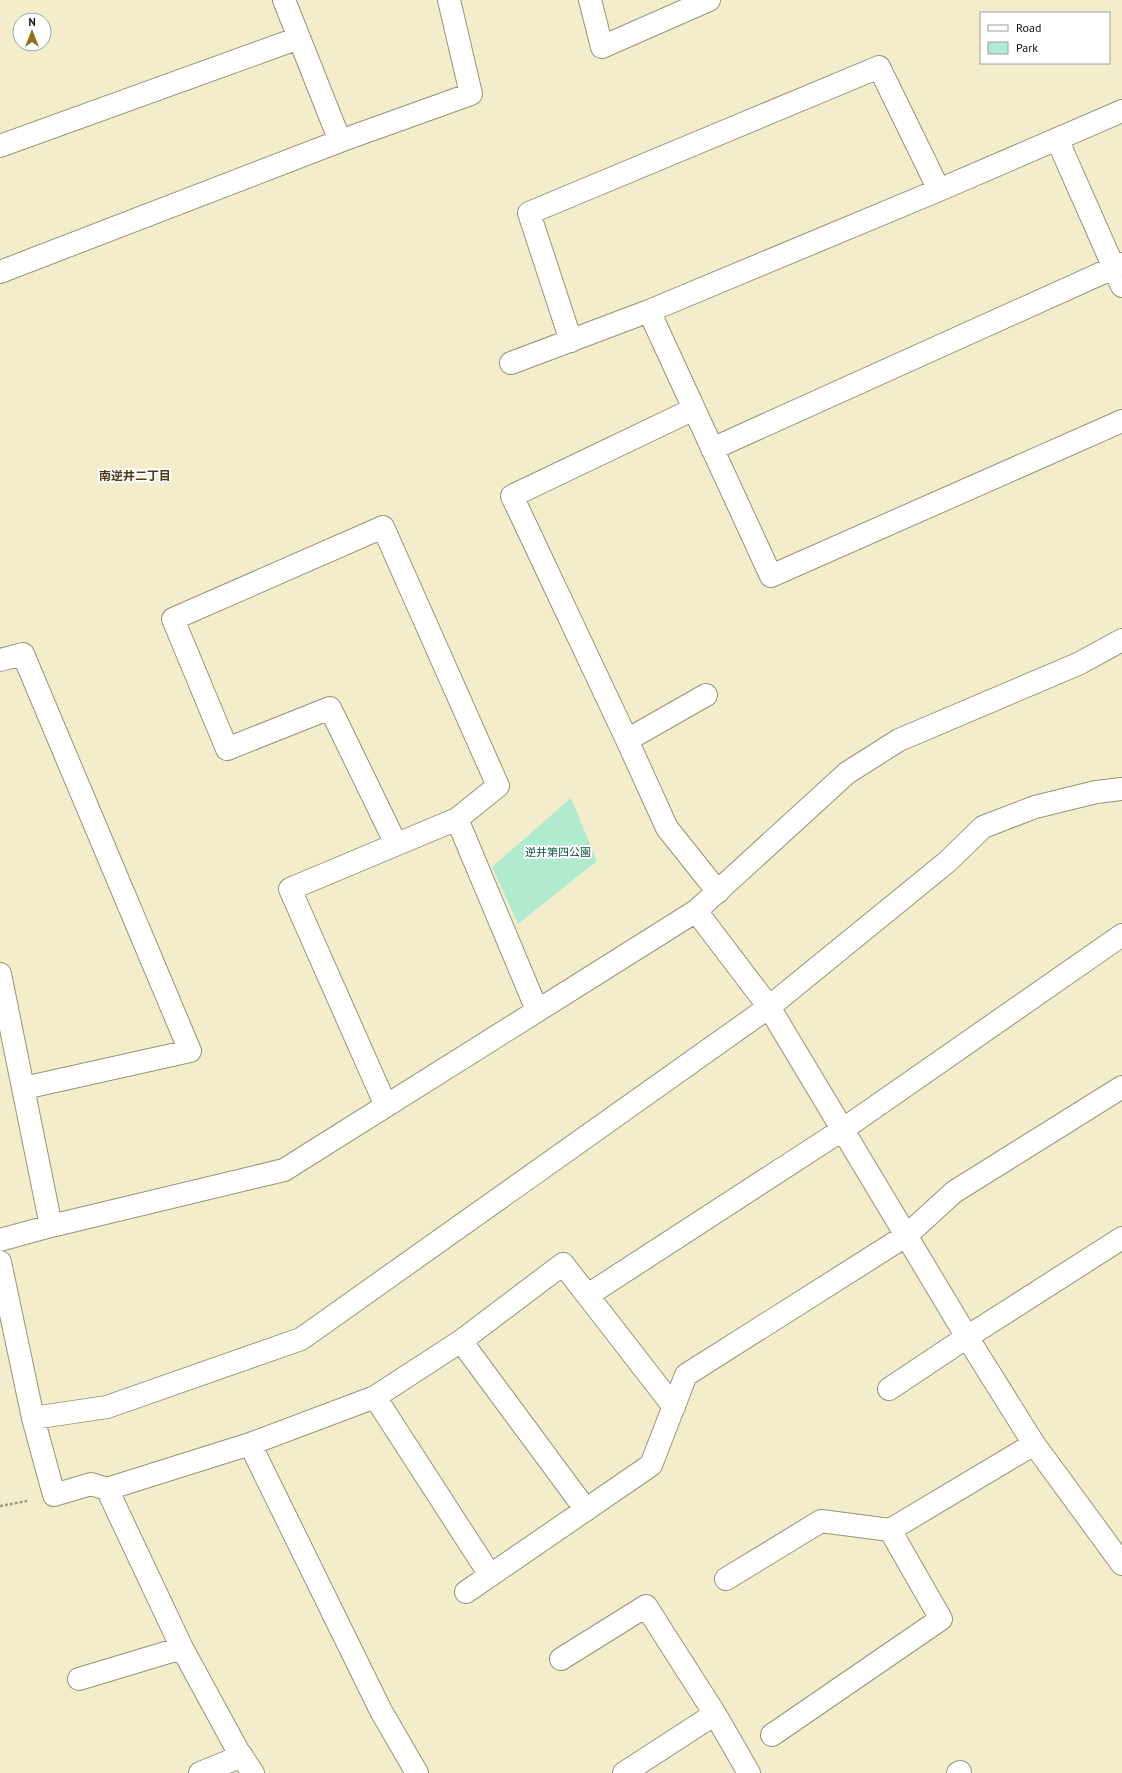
<svg xmlns="http://www.w3.org/2000/svg" width="1122" height="1773" font-family="'PT Sans','Noto Sans JP',sans-serif">
<rect width="100%" height="100%" fill="#f4edcc"/>
<!-- green -->
<path fill="#b0ebcf" d="M571 798 597 861 518 924 492 867Z"/>
<g fill="none" stroke-linecap="round" stroke-linejoin="round">
<!-- minor casing -->
<g stroke="#999374" stroke-width="24">
<path id="minor" d="M284 0 340 141 471 94 449 0
M590 0 602 47 709 0
M1057 139 1122 286
M0 146 299 38
M0 272 340 141
M649 311 771 576 1122 421
M571 341 529 213 879 67 939 190
M511 363 649 311 939 190 1122 111
M694 409 512 496 627 740 667 828 718 892
M712 449 1122 264
M0 660 23 654 190 1051 24 1088
M627 740 706 695
M396 844 330 708 227 749 173 619 383 527 498 786 457 819
M696 911 769 1007 967 1337 1034 1444 1122 1564
M0 974 51 1226
M386 1106 290 889 457 819 537 1010
M0 1240 51 1226 284 1170 696 911 847 773 899 740 1078 664 1122 640
M0 1262 33 1418 54 1495 91 1484 107 1489 250 1444 375 1397 461 1341 563 1264 674 1407
M588 1295 842 1130 1122 935
M461 1341 586 1510
M889 1389 967 1337 1122 1238
M375 1397 490 1575
M33 1418 107 1407 301 1339 769 1007 947 862 983 827 1035 807 1096 792 1122 789
M250 1444 381 1711 417 1773
M107 1489 182 1648 238 1751 253 1773
M726 1579 821 1521 890 1530
M466 1592 651 1465 686 1375 907 1235 954 1192 1122 1087
M561 1659 646 1606 715 1714 749 1773
M79 1679 182 1648
M772 1735 941 1619 890 1530 1034 1444
M200 1773 242 1756
M624 1773 715 1714
M958 1773 960 1772"/>
</g>
<!-- path -->
<path stroke="#a09b83" stroke-width="2.5" stroke-dasharray="3 2" stroke-linecap="butt" d="M0 1506 27 1501"/>
<!-- minor -->
<use href="#minor" stroke="#fff" stroke-width="22"/>
</g>
<g text-anchor="middle" dominant-baseline="central" stroke-width="4" stroke-linejoin="round" paint-order="stroke">
<!-- park labels -->
<g font-size="11" fill="#09583e" stroke="#fff">
<text x="558" y="852">逆井第四公園</text>
</g>
<!-- neighbourhood labels -->
<g font-size="12" font-weight="bold" fill="#4d3a14" stroke="#fff">
<text x="135" y="475">南逆井二丁目</text>
</g>
</g>
<!-- legend -->
<rect x="980" y="12" width="130" height="52" fill="#ffffff" stroke="#a09f9b"/>
<rect x="988" y="25" width="20" height="6" fill="#ffffff" stroke="#a09f9b"/>
<text x="1016" y="32" font-size="12" fill="#110f05">Road</text>
<rect x="988" y="42" width="20" height="12" fill="#b0ebcf" stroke="#a09f9b"/>
<text x="1016" y="52" font-size="12" fill="#110f05">Park</text>
<!-- north arrow -->
<g transform="translate(32 32)"><circle r="19" fill="#ffffff" stroke="#a09f9b"/>
<path d="M0-3L7 15L0 10L-7 15Z" fill="#946d16"/>
<text y="-6" font-size="11" font-weight="bold" text-anchor="middle" fill="#110f05">N</text>
</g>
</svg>
